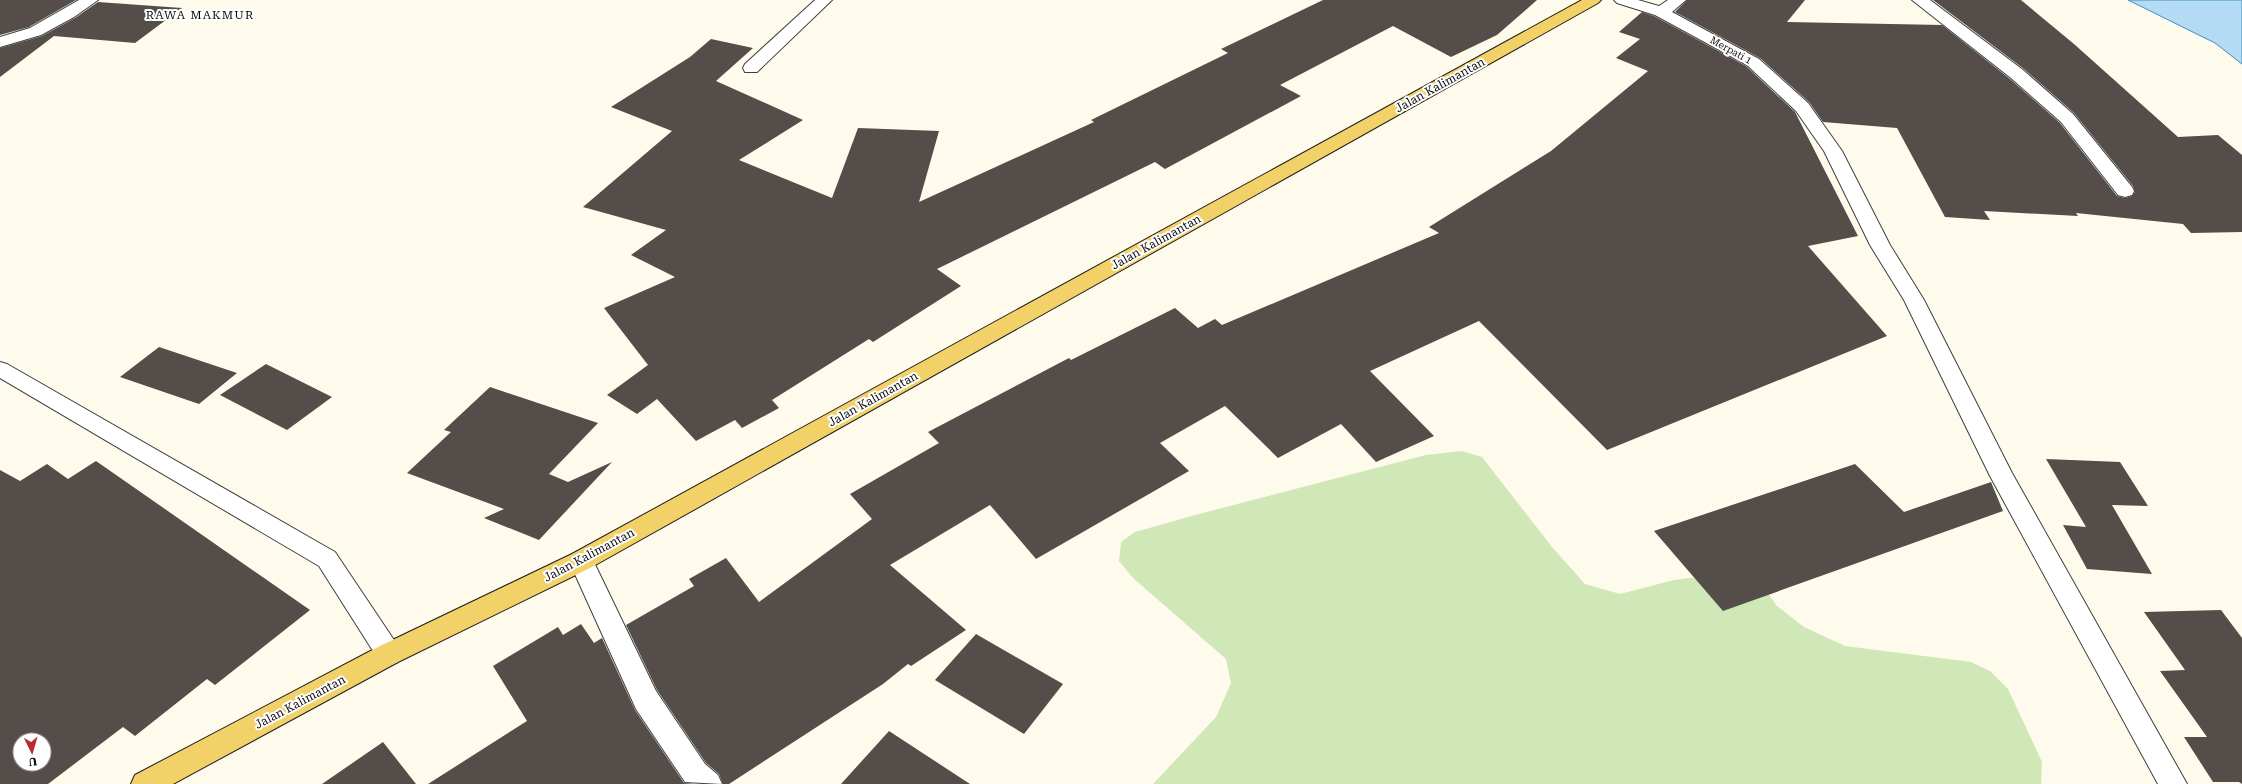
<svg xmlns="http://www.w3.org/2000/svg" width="2242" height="784" font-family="'Roboto Serif',serif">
<rect width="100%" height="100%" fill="#fefbec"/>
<!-- green -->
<path fill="#d0e7b8" d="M1462 451 1482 457 1552 547 1585 584 1620 594 1674 580 1723 574 1761 584 1777 606 1804 627 1845 646 1971 662 1990 671 2008 689 2042 762 2041 784H1153L1216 717 1231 683 1226 659 1133 578 1119 561 1121 542 1135 532 1199 514 1426 455Z"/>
<!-- water -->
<path fill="#b3dbf3" stroke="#3d90c7" d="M2128 0H2242V64L2215 43Z"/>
<!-- building -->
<path fill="#544d49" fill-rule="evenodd" d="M0 0H76L29 27 0 35Z
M1323 0H1537L1497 35 1451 57 1393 26 1280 85 1301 96 1165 169 1155 162 937 269 961 286 873 342 869 339 772 400 779 408 742 428 735 420 696 441 657 399 637 414 607 395 648 365 604 308 675 277 631 255 666 230 583 207 672 131 611 107 690 57 711 39 753 48 716 81 803 120 739 160 832 198 858 128 939 131 919 202 1094 122 1091 120 1228 53 1221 49Z
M1687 0H1805L1787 22 1942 25 2010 79 2060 123 2117 196 2125 198 2132 196 2135 192 2133 186 2074 113 2024 69 1933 0H2021L2074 44 2178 137 2218 135 2242 155V232L2191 233 2183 224 2076 213 2078 216 1984 211 1990 220 1945 217 1897 128 1823 122 1809 102 1760 58 1675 12Z
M98 2 182 8 135 43 54 36 0 77V48L42 36 75 18Z
M1642 12 1654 16 1746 66 1795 112 1858 236 1808 246 1887 336 1607 450 1479 321 1370 371 1434 436 1376 462 1341 424 1278 458 1225 406 1160 443 1189 471 1036 559 990 505 890 565 966 630 911 666 908 664 883 684 729 784H723L719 774 706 763 657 690 626 625 694 586 689 579 726 558 759 602 872 519 850 494 939 443 928 432 1069 358 1071 360 1175 308 1198 328 1215 319 1222 325 1439 233 1429 227 1551 151 1648 71 1616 58 1640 39 1619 32Z
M159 347 237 373 199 404 120 377Z
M266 364 332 397 287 430 220 395Z
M490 387 598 423 549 474 568 482 612 462 539 540 484 518 504 509 407 473 451 432 444 430Z
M2046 459 2120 462 2148 506 2112 505 2152 574 2087 569 2063 525 2086 527Z
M96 461 310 610 215 685 207 679 135 736 123 727 48 784H0V470L20 481 47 464 68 479ZM20 740H44V764H20Z
M1855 464 1904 512 1991 482 2003 511 1723 611 1654 531Z
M2221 610 2242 638V784L2239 782H2213L2184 737H2207L2160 671 2185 670 2144 612Z
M581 624 594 643 602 638 635 710 684 783 694 784H428L527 721 493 666 558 627 563 635Z
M976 634 1063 684 1024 734 935 680Z
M889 731 970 784H841Z
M383 742 416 784H322Z"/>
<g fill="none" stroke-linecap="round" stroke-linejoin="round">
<!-- lane casing -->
<g stroke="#3f3f3f" stroke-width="2">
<path id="lane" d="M0 362 7 364 335 552 398 646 402 654 398 662 389 665 380 662 319 566 0 378Z"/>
</g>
<!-- street casing -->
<g stroke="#3f3f3f" stroke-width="2">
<path id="street" d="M79 0H98L74 17 41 35 0 47V37L30 28Z
M815 0H832L757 72H745L743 68 745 64Z
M1614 0H1638L1659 6 1668 0H1686L1672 12 1759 59 1808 103 1842 151 1890 245 1924 300 2012 473 2187 784H2158L1990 476 1904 300 1870 245 1824 151 1796 111 1747 65 1655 15 1617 3Z
M1912 0H1930L2023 70 2073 114 2132 187 2134 191 2132 195 2125 197 2118 195 2061 122 2011 78Z
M581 551 590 554 656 691 705 764 718 775 722 784 685 782 636 709 569 561 572 554Z"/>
</g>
<!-- primary casing -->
<g stroke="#1d1d1d" stroke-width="2">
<path id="primary" d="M1582 0H1601L1598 3 590 568 398 662 173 784H131L135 775 380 646 572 554Z"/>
</g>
<!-- lane -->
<use href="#lane" fill="#fff" fill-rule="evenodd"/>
<!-- street -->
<use href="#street" fill="#fff" fill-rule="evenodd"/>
<!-- primary -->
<use href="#primary" fill="#f2d168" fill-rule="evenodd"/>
</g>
<g text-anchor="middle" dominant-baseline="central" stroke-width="4" stroke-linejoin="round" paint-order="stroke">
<!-- far-street labels -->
<g font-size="10" fill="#0c0c0c" stroke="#fff">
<text transform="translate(1731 50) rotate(29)">Merpati 1</text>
</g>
<!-- far-quarter labels -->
<g font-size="12" letter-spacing="1" fill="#0c0c0c" stroke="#fff">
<text x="200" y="15">RAWA MAKMUR</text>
</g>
<!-- street labels -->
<g font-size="12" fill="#0c0c0c" stroke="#fff">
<text transform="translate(1440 85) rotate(-29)">Jalan Kalimantan</text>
<text transform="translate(1156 242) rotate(-29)">Jalan Kalimantan</text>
<text transform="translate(873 399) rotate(-29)">Jalan Kalimantan</text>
<text transform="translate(589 555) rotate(-28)">Jalan Kalimantan</text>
<text transform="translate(300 702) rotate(-28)">Jalan Kalimantan</text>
</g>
</g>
<!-- north arrow -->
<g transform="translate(32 752) rotate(175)"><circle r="19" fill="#ffffff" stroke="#9e9e9e"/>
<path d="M0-3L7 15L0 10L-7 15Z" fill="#b62b31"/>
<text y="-6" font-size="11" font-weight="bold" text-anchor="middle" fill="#0c0c0c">U</text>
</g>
</svg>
